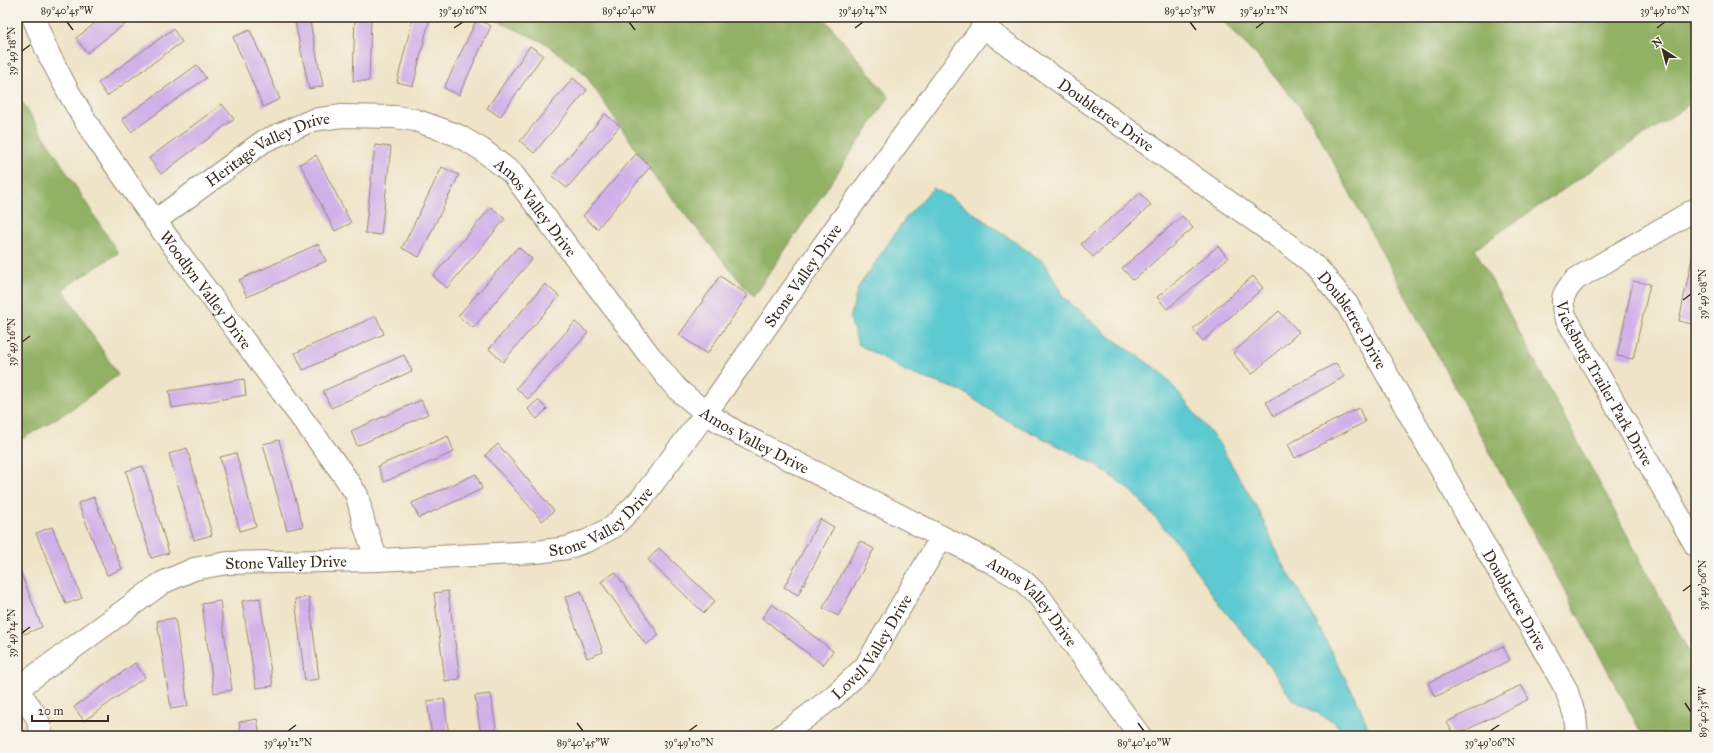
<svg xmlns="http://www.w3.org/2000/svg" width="1713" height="753" font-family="'IM FELL Great Primer',serif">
<rect width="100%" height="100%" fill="#f7f3e8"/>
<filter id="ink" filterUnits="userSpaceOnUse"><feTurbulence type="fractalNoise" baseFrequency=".025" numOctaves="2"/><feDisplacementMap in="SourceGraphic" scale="8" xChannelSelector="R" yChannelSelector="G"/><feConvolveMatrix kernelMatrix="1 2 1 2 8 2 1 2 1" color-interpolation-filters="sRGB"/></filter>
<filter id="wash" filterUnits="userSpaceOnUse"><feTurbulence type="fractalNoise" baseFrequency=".012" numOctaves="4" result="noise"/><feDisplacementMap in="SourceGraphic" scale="16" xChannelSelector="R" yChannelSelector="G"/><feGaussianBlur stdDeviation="0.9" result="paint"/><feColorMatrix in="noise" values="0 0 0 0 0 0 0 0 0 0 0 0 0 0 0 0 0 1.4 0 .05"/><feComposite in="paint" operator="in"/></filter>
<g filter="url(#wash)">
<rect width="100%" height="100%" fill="#efe4c7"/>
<!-- forest -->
<path fill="#91b165" stroke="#666e42" d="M489 17H823L889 97 753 297 656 179 584 73 545 43Z
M1219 17H1696V100L1475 249 1696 665V736H1643L1310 119 1257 56Z
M17 94 118 253 63 289 118 375 70 410 17 442Z"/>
<!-- water -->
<path fill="#5dcad1" stroke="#4c7a78" d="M933 188 952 198 1045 263 1064 298 1109 336 1162 373 1218 442 1259 511 1280 559 1310 610 1360 707 1371 736H1350L1332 721 1292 699 1264 658 1219 604 1179 545 1134 493 1095 464 1000 417 962 391 909 373 858 344 850 318 858 288 905 219Z"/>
<g id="blocks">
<!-- building -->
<path fill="#d0b0e9" d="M103 17H134L87 53 76 38Z
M294 17H309L323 86 309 89Z
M355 17H371L369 81H353Z
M413 17H430L413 86 397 82Z
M477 19 491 26 459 95 444 88Z
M173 29 182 42 107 96 98 83Z
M250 30 280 99 263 107 233 37Z
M530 46 543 55 500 117 487 108Z
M197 65 206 78 131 132 122 119Z
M573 78 587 90 534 153 520 141Z
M222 104 234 119 161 174 149 158Z
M605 114 620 126 567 188 552 176Z
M375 145 391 147 381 235 365 233Z
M636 154 651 166 597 229 583 216Z
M316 155 351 223 335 231 300 164Z
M442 167 459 175 419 257 402 248Z
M1140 193 1151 205 1093 257 1081 244Z
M491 207 505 219 447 288 433 276Z
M1182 216 1193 228 1133 280 1122 268Z
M318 244 326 261 247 297 239 280Z
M1218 246 1228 258 1167 309 1157 297Z
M518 247 532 259 473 328 458 316Z
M1693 253H1696V302L1692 324 1679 321Z
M720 276 748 295 707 354 679 335Z
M1253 276 1263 288 1203 341 1193 329Z
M1633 281 1650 284 1633 359 1617 356Z
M545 284 559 296 503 362 489 349Z
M1279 311 1299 332 1252 374 1233 353Z
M376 316 384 334 303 370 295 353Z
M575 322 588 333 528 399 516 388Z
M404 355 412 371 331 408 323 391Z
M1336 363 1344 377 1274 416 1266 402Z
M244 379 246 395 172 408 169 391Z
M421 400 428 414 357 446 351 431Z
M538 400 547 409 537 419 528 409Z
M1359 408 1365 422 1295 458 1288 444Z
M448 436 454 452 384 482 378 466Z
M279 440 303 526 287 530 263 444Z
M498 444 554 511 542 521 485 455Z
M187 448 212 535 194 540 169 454Z
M236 453 256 526 240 531 220 457Z
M143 466 169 553 151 558 126 471Z
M476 474 482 489 419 518 412 503Z
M94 497 122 569 107 575 78 503Z
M820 519 834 527 798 595 784 587Z
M52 527 82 598 66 604 36 533Z
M860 541 874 549 838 616 823 608Z
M659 548 715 601 704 613 648 560Z
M17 563 42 627 24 634 17 615Z
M615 572 659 635 646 645 601 582Z
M448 591 460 679 445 681 434 593Z
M581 591 603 652 587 658 565 597Z
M309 597 319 679 305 681 295 599Z
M260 598 273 686 256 688 242 601Z
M220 601 232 690 214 693 202 604Z
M772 604 833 651 823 665 762 618Z
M175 618 188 706 171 709 157 621Z
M1503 646 1510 660 1435 697 1428 683Z
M135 663 145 677 84 721 74 707Z
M1521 685 1529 699 1454 736 1447 722Z
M491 694 497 736H481L475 696Z
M444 699 449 736H432L427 701Z
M257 719 260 736H241L239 722Z"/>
</g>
</g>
<g filter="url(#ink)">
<use href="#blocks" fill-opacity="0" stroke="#958772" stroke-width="1"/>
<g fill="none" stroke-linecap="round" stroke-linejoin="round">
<!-- minor casing -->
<g stroke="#958772" stroke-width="24">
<g id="minor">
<path id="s1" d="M33 17 48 53 69 93 94 135 155 221 341 471 357 495 364 524 377 560"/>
<path id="s2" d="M1696 209 1576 279C1563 293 1560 297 1565 316L1696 546"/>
<path id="s3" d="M155 221 264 141 313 120 342 116 395 117 415 120 432 126 457 135 481 149 512 173 650 356 677 389 706 413 738 433 993 563 1022 580 1039 596 1140 736"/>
<path id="s4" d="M17 689 162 583 194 569 227 563 377 560 536 552 567 548 589 540 613 527 641 499 706 413 837 226 983 27 1288 244 1318 269 1347 304 1566 689 1575 716 1577 736"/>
<path d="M17 689 37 717 42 736"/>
<path id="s5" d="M781 736 833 697 865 667 941 538"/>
</g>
</g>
<!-- minor -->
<use href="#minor" stroke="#fff" stroke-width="22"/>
</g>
</g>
<!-- ticks -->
<path fill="none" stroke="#3b2a1e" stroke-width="1.5" d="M67 22 73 30M629 22 635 30M1190 22 1196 30M454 28 463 22M855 28 863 22M1256 28 1264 22M1657 28 1665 22M22 51 30 45M1683 300 1691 294M22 342 30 336M1683 591 1691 585M22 633 30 627M1685 703 1691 712M577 723 583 731M1138 723 1144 731M288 731 296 725M689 731 697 725M1490 731 1499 725"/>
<g text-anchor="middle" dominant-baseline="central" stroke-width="3" stroke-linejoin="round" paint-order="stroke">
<!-- street labels -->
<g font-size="16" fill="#3b2a1e" stroke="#f7f3e8">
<text stroke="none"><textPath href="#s4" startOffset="1413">Doubletree Drive</textPath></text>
<text stroke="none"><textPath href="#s3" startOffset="135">Heritage Valley Drive</textPath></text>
<text stroke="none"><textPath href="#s3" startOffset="444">Amos Valley Drive</textPath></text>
<text stroke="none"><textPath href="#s4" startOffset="955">Stone Valley Drive</textPath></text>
<text stroke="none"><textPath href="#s1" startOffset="324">Woodlyn Valley Drive</textPath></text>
<text stroke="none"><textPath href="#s4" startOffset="1737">Doubletree Drive</textPath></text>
<text stroke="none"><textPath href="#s2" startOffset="258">Vicksburg Trailer Park Drive</textPath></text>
<text stroke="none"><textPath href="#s3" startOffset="768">Amos Valley Drive</textPath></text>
<text stroke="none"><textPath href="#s4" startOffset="631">Stone Valley Drive</textPath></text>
<text stroke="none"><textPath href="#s4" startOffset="307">Stone Valley Drive</textPath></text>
<text stroke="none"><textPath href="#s4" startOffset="2061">Doubletree Drive</textPath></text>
<text stroke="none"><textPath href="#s3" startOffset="1092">Amos Valley Drive</textPath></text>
<text stroke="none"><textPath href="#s5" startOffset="129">Lovell Valley Drive</textPath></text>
</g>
</g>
<!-- margin -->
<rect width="1713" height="753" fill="none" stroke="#f7f3e8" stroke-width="44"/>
<!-- north arrow -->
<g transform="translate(1663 50) rotate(324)" stroke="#f7f3e8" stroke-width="3" paint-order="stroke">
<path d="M0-3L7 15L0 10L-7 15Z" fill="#3b2a1e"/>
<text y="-6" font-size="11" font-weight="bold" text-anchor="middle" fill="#3b2a1e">N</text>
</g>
<!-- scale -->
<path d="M32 715v6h76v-6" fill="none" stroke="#3b2a1e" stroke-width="2"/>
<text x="38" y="715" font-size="12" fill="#3b2a1e" stroke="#f7f3e8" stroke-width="3" paint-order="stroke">20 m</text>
<rect x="22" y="22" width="1669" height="709" fill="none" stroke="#3b2a1e" stroke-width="1.5"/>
<g font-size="10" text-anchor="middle" fill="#3b2a1e">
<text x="67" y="14">89°40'45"W</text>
<text x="463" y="14">39°49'16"N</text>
<text x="629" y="14">89°40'40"W</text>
<text x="863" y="14">39°49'14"N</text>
<text x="1190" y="14">89°40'35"W</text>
<text x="1264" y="14">39°49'12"N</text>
<text x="1665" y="14">39°49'10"N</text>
<text transform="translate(11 51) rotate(-90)" y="4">39°49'18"N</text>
<text transform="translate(1702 294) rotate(-90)" y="4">39°49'08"N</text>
<text transform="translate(11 342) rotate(-90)" y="4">39°49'16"N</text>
<text transform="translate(1702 585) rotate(-90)" y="4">39°49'06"N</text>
<text transform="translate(11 633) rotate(-90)" y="4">39°49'14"N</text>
<text transform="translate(1702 712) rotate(-90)" y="4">89°40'35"W</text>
<text x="288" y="746">39°49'12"N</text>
<text x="583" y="746">89°40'45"W</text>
<text x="689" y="746">39°49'10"N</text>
<text x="1144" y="746">89°40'40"W</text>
<text x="1490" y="746">39°49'06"N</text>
</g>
</svg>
